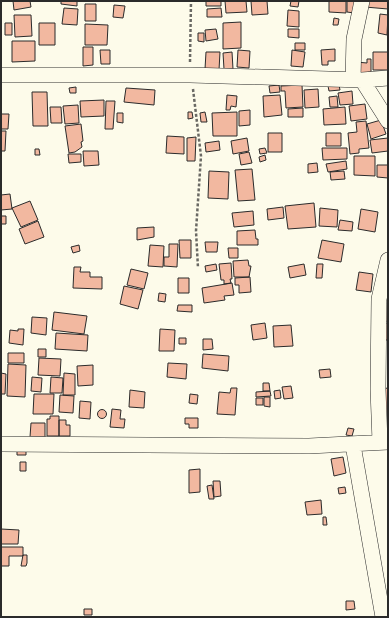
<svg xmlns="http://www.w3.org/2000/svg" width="389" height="618" font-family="'PT Serif',serif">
<rect width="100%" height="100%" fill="#fdfbea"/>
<!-- building -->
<path fill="#f2b8a0" stroke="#2b2b2b" d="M13 1H30L31 7 14 10Z
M61 1H77V6L61 4Z
M206 1H221V6H206Z
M225 1H246L247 12 226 13Z
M251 1H267L268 14 252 15Z
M291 1H299L298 7 290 6Z
M329 1H346V13L329 12Z
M347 1H355L354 13 347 12Z
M367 1H388V9L365 7Z
M85 4H96V21H85Z
M114 5 125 6 123 18 113 17Z
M64 8 78 9 77 25 62 24Z
M221 8 222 17H207V9Z
M288 10 299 11V27L287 26Z
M380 14 388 15 387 35 378 33Z
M14 15H31L32 36 15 37Z
M334 18 339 19 338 25H333Z
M241 22V48L223 49V23Z
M5 23H12V35H5Z
M39 23H55V45H39Z
M85 24 108 25 107 45H85Z
M216 29 218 39 206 41 205 30Z
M288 29H299V38L288 37Z
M198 33H204V42L198 41Z
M12 41H35V61L12 62Z
M295 43H305V50H295Z
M83 47H93V65L83 66Z
M335 49V61H328V65H322L321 50Z
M100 50H110V64H101Z
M238 50 250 51 249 68 237 67Z
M292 50 305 52 303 67 291 66Z
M206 52H220L219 70 205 69Z
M232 52 233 69H224L223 53Z
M373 52H388V70H373Z
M367 59H371V72L356 74V62L367 63Z
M279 85 280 92 270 93 269 86Z
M302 85 303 107 286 108 285 91H281V86Z
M339 85 340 90 329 91 328 86Z
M76 87V93H70L69 88Z
M126 88 155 90 154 105 124 102Z
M318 89 319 107 305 108 304 90Z
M352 91 353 104 340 105 338 93Z
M32 92H47L48 126H33Z
M227 95 237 96 236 107 231 106 230 110H226Z
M280 95 282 115 264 117 263 96Z
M337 96 338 107H330L329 97Z
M104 100V116L81 117 80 101Z
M106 101H115L113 129H105Z
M365 104 367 119 351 121 349 106Z
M78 105 79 123 65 124 63 106Z
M50 107H61L62 123H51Z
M345 107 346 124 324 125 323 109Z
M303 108V117H288V109Z
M250 110V125L239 126V111Z
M188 112H192L193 118 188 119Z
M205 112 207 122H201L200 113Z
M237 112V136H213L212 113Z
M117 113H123V123L117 122Z
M1 114H9L8 129H1Z
M381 120 386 134 371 139 367 124Z
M366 121 369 148 359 149V153L350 154 348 133 357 132 356 122Z
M81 124 83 141 81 142 82 147 75 152 69 153 65 126Z
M1 131H6L5 151H1Z
M268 133H282V152H268Z
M326 133H341V146H326Z
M167 136 184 137V154L166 153Z
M196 137 195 161H187V138Z
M247 138 249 151 233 154 231 141Z
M388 138V151L372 153 370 140Z
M219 141 220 150 206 152 205 143Z
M265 148 267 153 260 154 259 149Z
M322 148H347V159L323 160Z
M35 149H39L40 155H35Z
M83 151H98L99 165 84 166Z
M249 152 252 163 241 165 239 154Z
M68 154H81V162L69 163Z
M265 155 266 160 260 162 259 157Z
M354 156H375V176L354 175Z
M346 161 347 169 328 172 326 164Z
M317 163 318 172 308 173V164Z
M377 165H388V178L377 177Z
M252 169 255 200 238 201 235 170Z
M209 171 229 172 228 199 208 198Z
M344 171 345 179 331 180 330 172Z
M10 194 12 209 1 210V195Z
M30 201 38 220 21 227 12 208Z
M314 203 316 227 288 229 285 206Z
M283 207 284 218 268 220 267 209Z
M320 208 338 210 337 227 319 226Z
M361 209 378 212 375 232 358 229Z
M253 211 254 225 234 227 232 213Z
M1 216H6V224H1Z
M340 220 353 222 352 231 338 230Z
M38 221 44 237 25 244 19 229Z
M154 227V237L137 240V228Z
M255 230 256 239H258V245H237V231Z
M179 240H191V258H180Z
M322 240 344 244 341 262 318 258Z
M205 242H218L217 252H206Z
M169 244H178L177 267 164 266V257H169Z
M79 245 80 251 73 253 71 247Z
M150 245 164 246 163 267 148 266Z
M228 248H238V258H229Z
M248 260 249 266H251L249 277H234L233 261Z
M231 263 232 279H230L231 283 224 284V280H221L219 264Z
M216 264 217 270 206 272 205 266Z
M304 264 306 275 290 278 288 267Z
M317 264H323L322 278H316Z
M74 267H81L80 272H90V277H102V289L73 288Z
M131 269 148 273 144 289 127 285Z
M359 272 373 274 371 292 356 290Z
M250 277 251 292 239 293V285H235V278Z
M178 278H189V293H178Z
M232 283 234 295 224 296 225 300 204 303 202 288Z
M124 286 143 290 138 309 120 304Z
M159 293 166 294 165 302 158 301Z
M388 303V321L382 322 380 304Z
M178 305H192V312L177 311Z
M54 312 87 316 84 334 52 330Z
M32 317 47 318 46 335 31 333Z
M265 323 267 338 253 340 251 325Z
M388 323V340H382L380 324Z
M291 325 293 346 274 347 273 326Z
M18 329H24L23 345 9 343 10 330 18 331Z
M160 329 175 330 174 351H159Z
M56 333 88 335 87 351 55 349Z
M179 338H186V344H179Z
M203 339H212L213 349 203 350Z
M38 349H46V357H38Z
M8 353H24V363H8Z
M203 354 229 356 228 371 202 368Z
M39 358 61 359 60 376 38 375Z
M168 363 187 364 186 379 167 377Z
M8 364 26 365 25 397 7 396Z
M93 365V385L78 386 77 366Z
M330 369 331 377 320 378 319 370Z
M1 373 6 374 5 394H1Z
M64 373 75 374V395H63Z
M32 377 42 378 41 392 31 391Z
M51 377 63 378 62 393H50Z
M263 383H269L270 391H263Z
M291 386 293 398 284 399 282 387Z
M231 388H237L235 415 217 414 219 392 230 393Z
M388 388V423H382L381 389Z
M130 390 145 392 144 408 129 407Z
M280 390 281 398 275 399 274 391Z
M270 391 271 396 256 397V392Z
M34 394H54L53 414H33Z
M190 394 198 395 197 404 189 403Z
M60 395 74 396 73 413 59 412Z
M264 397H270V407L264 406Z
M256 398H263V405H256Z
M80 401 91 402 90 419 79 418Z
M112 409 121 410 120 419H125L124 428 110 427Z
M97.5 414a4.5 4.5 0 1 1 9 0a4.5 4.5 0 1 1-9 0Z
M50 416H59V436H47V419H50Z
M185 418H198V428H189V424H185Z
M59 420H66V425H70V436H59Z
M31 423H45V437H30Z
M348 428 354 429 352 436 346 435Z
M17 450H26V455H17Z
M343 457 346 473 334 476 331 459Z
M20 462H26V471H20Z
M200 469V492L189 493V470Z
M213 481H220L221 496 214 497Z
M212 485 214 499H209L207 486Z
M345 487 346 493 339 494 338 488Z
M321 500 322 514 307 515 305 502Z
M323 517H326L327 525H323Z
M1 529 19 530 18 544H1Z
M1 547H23V556H9V566H1Z
M23 555H27V563L26 566H21Z
M346 601H354L355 609 346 610Z
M84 609H92V615H84Z"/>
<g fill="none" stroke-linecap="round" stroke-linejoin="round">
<!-- minor casing -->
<g stroke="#2b2b2b" stroke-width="16">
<path id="minor" d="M1 75H190L362 80 388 78
M353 79 354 39 362 1
M362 80 388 121
M380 442 378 389 379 299 388 260
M1 444 309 446 388 442
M353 445 383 617"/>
</g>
<!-- path -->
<path stroke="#6a6964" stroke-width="2.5" stroke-dasharray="3 2" stroke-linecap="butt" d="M190 62 191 1
M193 89 201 156 196 231 198 268"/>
<!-- minor -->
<use href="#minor" stroke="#fdfbea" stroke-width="15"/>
</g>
<!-- border -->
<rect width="389" height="618" fill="none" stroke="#2b2b2b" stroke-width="4"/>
</svg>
